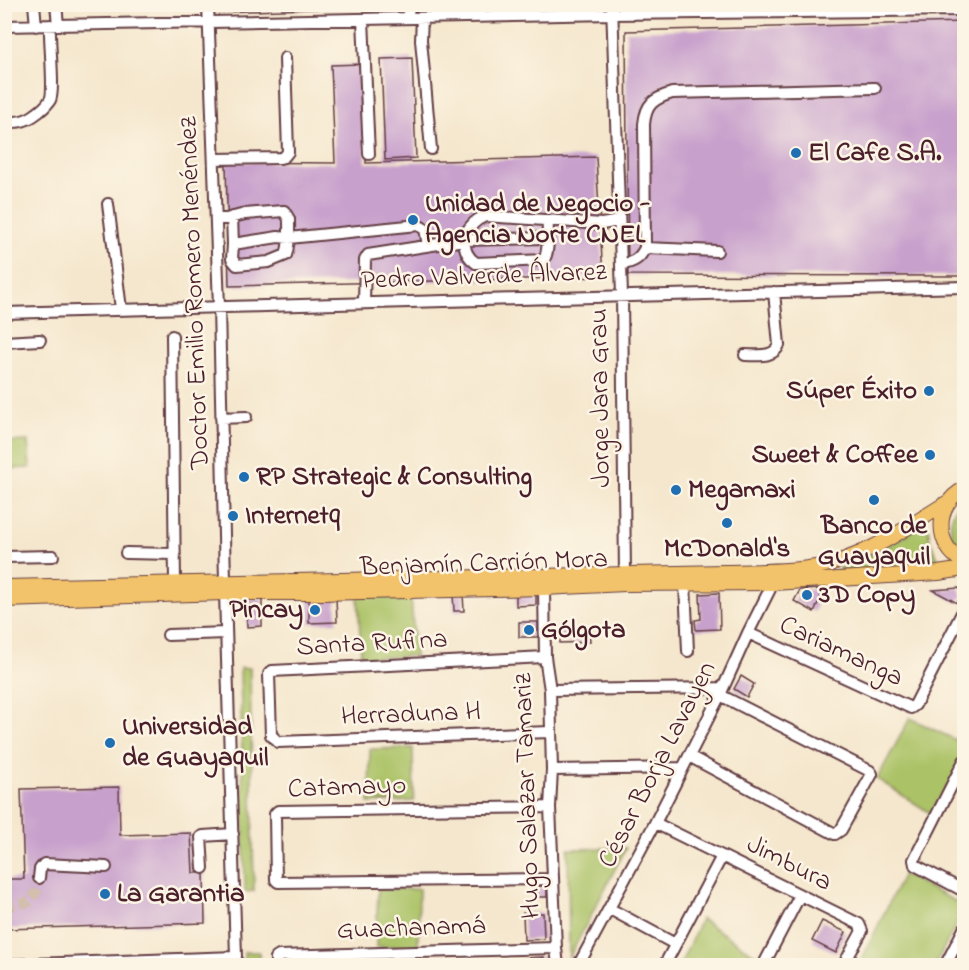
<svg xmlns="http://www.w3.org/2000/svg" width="969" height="970" font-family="'Indie Flower',sans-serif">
<rect width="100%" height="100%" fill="#fcf5e5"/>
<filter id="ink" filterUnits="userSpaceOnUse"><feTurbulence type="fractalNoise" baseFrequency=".0167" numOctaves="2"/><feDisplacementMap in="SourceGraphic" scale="12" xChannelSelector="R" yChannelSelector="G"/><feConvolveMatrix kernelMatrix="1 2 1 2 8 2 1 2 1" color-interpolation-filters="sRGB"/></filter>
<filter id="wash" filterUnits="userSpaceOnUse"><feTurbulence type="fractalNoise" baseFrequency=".008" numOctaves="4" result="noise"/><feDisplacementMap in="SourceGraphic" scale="24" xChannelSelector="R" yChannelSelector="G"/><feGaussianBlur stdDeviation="1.35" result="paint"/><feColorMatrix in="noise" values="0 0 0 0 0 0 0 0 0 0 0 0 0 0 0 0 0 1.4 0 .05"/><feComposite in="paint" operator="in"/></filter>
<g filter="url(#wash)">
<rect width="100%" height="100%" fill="#f5e7cd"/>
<!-- green -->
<path fill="#abc266" stroke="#7a7048" stroke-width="1.5" d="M28 441 30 468 5 469V442Z
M964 500V554C947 538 945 515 964 500Z
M924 524 928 525 930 541 938 559V563L840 572 838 569 883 549Z
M358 595H411L415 656 361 658Z
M240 668H250L254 891 245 892Z
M910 718 964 744V756L933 815 877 779Z
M413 748 414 801 369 803 370 749Z
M626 848 569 958 568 849Z
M903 874 964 906V910L935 965H859Z
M378 889H419L418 947H376Z
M701 919 760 958 756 965H680Z
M244 952H259V965H244Z"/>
<g id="blocks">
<!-- building -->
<path fill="#c8a0cc" d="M223 4H363V7L223 12Z
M964 22V276L628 275 626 31Z
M412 58 416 158 385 160 381 59Z
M362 64 366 163 596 157 603 277 229 286 226 162 335 163 331 65Z
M959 588 962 596 957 603 933 590Z
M824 589 814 612 794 601 800 590Z
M536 592V605L516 606V593Z
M719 593 720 629 696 630 695 620 701 619 700 594Z
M453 594H463L464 611H454Z
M309 598H336L337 622 309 623Z
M246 599H262V626L247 627Z
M519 622H538V637H519Z
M589 629 590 642 560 643 559 630Z
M741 676 754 684 747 697 734 689Z
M119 787 120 835 191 833 193 873H204L205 923 6 929 4 879H24L21 789Z
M538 886H547V897H538Z
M523 913H543L544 939 524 940Z
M822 921 846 932 836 953 812 941Z
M544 957V966H527V958Z"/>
</g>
</g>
<g filter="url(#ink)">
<use href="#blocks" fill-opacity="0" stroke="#643d43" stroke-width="1.5"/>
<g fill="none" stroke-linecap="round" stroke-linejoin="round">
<!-- minor-tunnel -->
<path stroke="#d3bfad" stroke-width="10" stroke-dasharray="10 5" stroke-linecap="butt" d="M5 907 29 902 37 891 39 878"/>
<!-- minor casing -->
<g stroke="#643d43" stroke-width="14">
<path id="minor" d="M34 4 36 26
M56 4 58 25
M208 4 219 307 225 581
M407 4 409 18
M612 4 622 295 625 574
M422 18 421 40 431 149
M363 19 369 154
M4 26 612 14 964 10
M6 121C15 123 24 122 33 116 39 112 46 107 50 100 55 92 49 40 50 25
M214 159 280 158 284 157 288 152 285 58
M108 204 121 309
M232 217 233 244
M216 219H226L245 214 284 211 289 219C289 231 290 244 286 255L269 262 237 265 232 259 233 244 278 237 289 238 418 225 425 229 428 245
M547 238 464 240C465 250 467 257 476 263L544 260C550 249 547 233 548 220
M645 248 717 251
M621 265C633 262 639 260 645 248L644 124C646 104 653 99 672 93L875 88
M364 303 365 260 368 255 464 240C466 229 475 220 485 216L602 224 619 221
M4 313 964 287
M172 336 175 582
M4 342 40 340
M745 355C757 355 774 358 779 345L774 292
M221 418 246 417
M126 553 174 554
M4 557 53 556
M685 584 688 651
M544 588 545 657 550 690 552 770 550 807 556 948 558 966
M748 633 911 708 915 705 964 609
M168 635 226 633
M545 657 272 671 269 674 271 735 278 742 550 732
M550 690 723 688
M689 756 835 834 841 830 872 774 870 771 720 695
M964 761 914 860 915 865 964 891
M552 770 683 768
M550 807 278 811 275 814 276 880 278 882 553 879
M655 823 859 924 862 931 843 966
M203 868 201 837 203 836 233 834
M39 878 40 869 44 864 106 867
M4 907H5
M610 909 675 944
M4 965 236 957 225 593
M276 966V958L279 956 556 948
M578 966 655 823 720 695 748 633 773 583
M664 966 722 856
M763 966 800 895
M945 966 964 929"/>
</g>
<!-- major casing -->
<g stroke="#643d43" stroke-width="16">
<path id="major" d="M964 489C934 504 934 547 964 562
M4 587 724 572C754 571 787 572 816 567 866 558 907 527 948 502
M4 600 225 593H320L544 588 625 584 773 583 938 573 964 569"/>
</g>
<!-- minor -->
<use href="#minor" stroke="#fff" stroke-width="10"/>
<!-- major -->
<use href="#major" stroke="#f2c36a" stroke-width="14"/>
</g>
</g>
<!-- markers -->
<g fill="#1f6fb2" stroke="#fcf5e5" stroke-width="2">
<circle cx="796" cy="153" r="6"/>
<circle cx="413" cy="220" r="6"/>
<circle cx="929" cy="391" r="6"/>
<circle cx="930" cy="455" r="6"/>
<circle cx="244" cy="477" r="6"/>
<circle cx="676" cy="490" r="6"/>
<circle cx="874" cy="500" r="6"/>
<circle cx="233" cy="516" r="6"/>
<circle cx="727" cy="523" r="6"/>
<circle cx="807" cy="595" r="6"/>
<circle cx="315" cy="610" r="6"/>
<circle cx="529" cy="630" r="6"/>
<circle cx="110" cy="743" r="6"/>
<circle cx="105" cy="894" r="6"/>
</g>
<g text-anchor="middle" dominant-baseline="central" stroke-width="5" stroke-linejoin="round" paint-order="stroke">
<!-- poi labels -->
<g font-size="27" font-weight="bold" fill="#4a1f2b" stroke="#fcf5e5" text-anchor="start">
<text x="808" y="153">El Cafe S.A.</text>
<text x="425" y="204">Unidad de Negocio -<tspan x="425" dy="31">Agencia Norte CNEL</tspan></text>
<text x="917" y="391" text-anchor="end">Súper Éxito</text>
<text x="918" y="455" text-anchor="end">Sweet &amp; Coffee</text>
<text x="256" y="477">RP Strategic &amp; Consulting</text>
<text x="688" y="490">Megamaxi</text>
<text x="245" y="516">Internetq</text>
<text x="874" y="526" text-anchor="middle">Banco de<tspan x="874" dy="31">Guayaquil</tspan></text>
<text x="727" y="549" text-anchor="middle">McDonald's</text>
<text x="819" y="595">3D Copy</text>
<text x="303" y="610" text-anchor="end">Pincay</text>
<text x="541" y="630">Gólgota</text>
<text x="122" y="727">Universidad<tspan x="122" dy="31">de Guayaquil</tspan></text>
<text x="117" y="894">La Garantia</text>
</g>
<!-- street labels -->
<g font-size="27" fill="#4a1f2b" stroke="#fcf5e5">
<text transform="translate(484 277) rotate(-2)">Pedro Valverde Álvarez</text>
<text transform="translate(195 293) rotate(-92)">Doctor Emilio Romero Menéndez</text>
<text transform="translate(601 398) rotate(-91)">Jorge Jara Grau</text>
<text transform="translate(484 564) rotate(-2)">Benjamín Carrión Mora</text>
<text transform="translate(372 644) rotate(-3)">Santa Rufina</text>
<text transform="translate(841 652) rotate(25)">Cariamanga</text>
<text transform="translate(411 715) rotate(-2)">Herraduna H</text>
<text transform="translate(658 765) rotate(-63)">César Borja Lavayen</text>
<text transform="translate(347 788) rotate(-2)">Catamayo</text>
<text transform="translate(528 796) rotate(-92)">Hugo Salazar Tamariz</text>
<text transform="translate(789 864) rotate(27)">Jimbura</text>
<text transform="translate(411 929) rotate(-2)">Guachanamá</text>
</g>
</g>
<!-- margin -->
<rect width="969" height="970" fill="none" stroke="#fcf5e5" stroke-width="24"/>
</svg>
